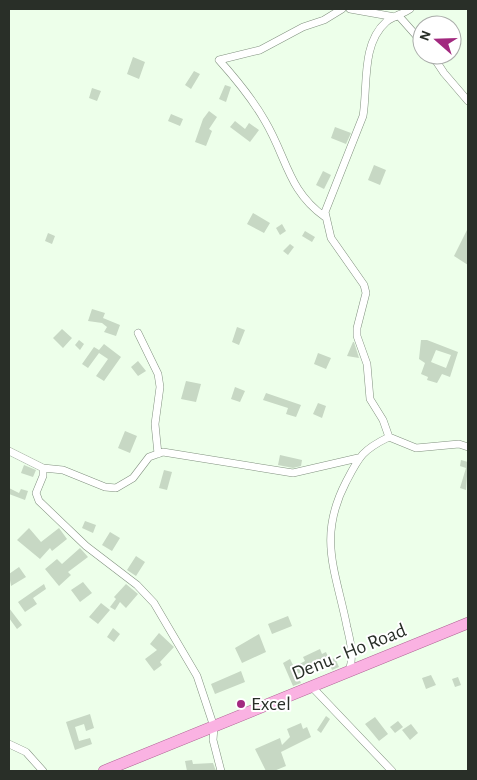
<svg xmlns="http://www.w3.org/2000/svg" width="477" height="780" font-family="'Alegreya Sans',sans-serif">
<rect width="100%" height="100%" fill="#edffea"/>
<!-- building -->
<path fill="#c7d8c4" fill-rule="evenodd" d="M133 57 145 62 139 79 127 74Z
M194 71 200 74 191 89 185 85Z
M225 85 231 87 226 102 219 99Z
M92 88 101 91 97 101 89 98Z
M209 111 217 117 209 129 212 131 206 146 195 142 203 119Z
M171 114 183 119 180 126 168 121Z
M235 121 245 129 249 123 259 130 250 142 230 127Z
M335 127 351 133 346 144 331 138Z
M374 165 386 170 380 185 368 180Z
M323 171 331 175 324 189 316 185Z
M253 213 270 223 264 233 247 224Z
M282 224 286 231 280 235 276 228Z
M468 228V265L454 256Z
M305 231 315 237 312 242 302 236Z
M48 233 55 236 52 244 45 241Z
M290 244 294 247 288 255 283 251Z
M92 309 105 313 103 318 120 325 116 336 104 332 107 327 102 323 88 321Z
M237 327 245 330 239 345 232 342Z
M62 329 72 338 63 348 53 338Z
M79 340 84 344 80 350 75 345Z
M421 340H427L458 352 450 377 442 374 437 383 427 380 428 377 421 374 425 363 419 359ZM436 350 451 355 446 368 431 362Z
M353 342H354L359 358 347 356Z
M104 344 121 357 104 381 96 376 108 359 99 353 88 368 82 364 94 347 99 350Z
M318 353 331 358 326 369 314 364Z
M138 361 146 371 138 376 131 367Z
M186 381 201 384 196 402 181 399Z
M235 387 245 391 240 402 231 399Z
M266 393 301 405 296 417 286 414 288 408 263 400Z
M318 403 326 406 322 418 313 414Z
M125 431 137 436 130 453 118 448Z
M280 455 302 460 301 466 293 468 278 465Z
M461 460 468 462 466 490 460 488 466 468 460 466Z
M24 465 36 470 33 477 21 473Z
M164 470 172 472 167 490 159 488Z
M9 488 19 493 21 489 28 491 25 500 9 494Z
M85 521 96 525 93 533 82 528Z
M29 528 41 542 59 528 67 539 52 551 50 548 40 559 17 540Z
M110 532 120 538 112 551 102 545Z
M80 548 88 557 68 572 71 575 59 586 45 569 57 559 62 564Z
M136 556 145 562 136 576 127 570Z
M19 567 26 577 11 586 9 574Z
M83 582 92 593 80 602 71 590Z
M44 584 46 589 33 598 37 604 25 612 18 602Z
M126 584 138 594 126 608 120 602 115 610 110 607 116 599 114 597Z
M101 603 110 610 98 624 89 617Z
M9 608 22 625 17 629 9 618Z
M288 616 292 626 272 634 268 624Z
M113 628 120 634 114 642 107 637Z
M159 633 174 647 160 662 162 665 154 671 145 659 157 650 150 644Z
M259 634 266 652 242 663 235 648Z
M320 649 322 654 326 652 329 659 297 674 301 683 293 686 283 663 290 659 294 667 305 661 303 657Z
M335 658 339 667 332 670 328 660Z
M241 671 245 682 215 694 211 684Z
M431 675 436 685 426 689 422 678Z
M458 677 461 685 455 687 452 679Z
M90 714 94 728 86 731 84 724 75 727 79 741 90 738 92 744 75 750 66 722Z
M326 716 330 719 321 733 317 730Z
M375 717 388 734 379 741 365 724Z
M398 721 403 727 395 733 390 727Z
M301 723 303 729 307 727 311 737 281 752 286 766 274 771H266L255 749 280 738 282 745 290 737 287 729Z
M411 724 418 733 410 740 402 730Z
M192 760 193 764 213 763 216 771H187L185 761Z"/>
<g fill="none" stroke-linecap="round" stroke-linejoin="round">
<!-- minor casing -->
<g stroke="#81917f" stroke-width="8">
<path id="minor" d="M350 9 395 17
M398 15 422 42
M432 55 444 73 468 101
M325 217C288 191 287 158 265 121 252 98 236 79 219 60L260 50 303 27 324 20 342 9
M138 333 158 374 160 387 155 424 158 454
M389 437 383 420 370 399 367 364 357 336V328L366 293 364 285 331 238 325 212 363 116C368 87 361 44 386 22 393 16 403 14 410 9
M9 451 43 468V476L36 493 39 501 86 546 137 585 154 603 197 676 214 727 213 740 221 771
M43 468 63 470 105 487 116 488 133 478 149 457 163 452 293 473 358 458
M349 672C354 655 351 644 347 627 336 571 317 538 346 482 359 457 362 450 389 437L416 448 459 444 468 447
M312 687 392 771
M9 744 26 752 43 771"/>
</g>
<!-- primary casing -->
<g stroke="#af6294" stroke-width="12">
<path id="primary" d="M104 771 468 623"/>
</g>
<!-- minor -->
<use href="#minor" stroke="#fff" stroke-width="7"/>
<!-- primary -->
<use href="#primary" stroke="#fab2e2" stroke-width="11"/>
</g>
<!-- markers -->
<circle fill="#a2297f" stroke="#fff" stroke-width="2" cx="241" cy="704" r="5"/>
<g text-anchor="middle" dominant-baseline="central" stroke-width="4" stroke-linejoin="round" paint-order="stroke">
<!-- street labels -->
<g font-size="20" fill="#292f28" stroke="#fff">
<text transform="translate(349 652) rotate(-22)">Denu - Ho Road</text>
</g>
<!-- poi labels -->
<g font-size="20" fill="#292f28" stroke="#fff" text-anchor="start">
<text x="251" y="704">Excel</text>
</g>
</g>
<!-- border -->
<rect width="477" height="780" fill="none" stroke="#292f28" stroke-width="20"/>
<!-- north arrow -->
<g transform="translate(437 40) rotate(290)"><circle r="24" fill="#ffffff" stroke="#a9aca9"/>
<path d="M0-4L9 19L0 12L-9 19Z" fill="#a2297f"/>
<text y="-8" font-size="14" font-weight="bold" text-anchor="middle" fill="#292f28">N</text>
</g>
</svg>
